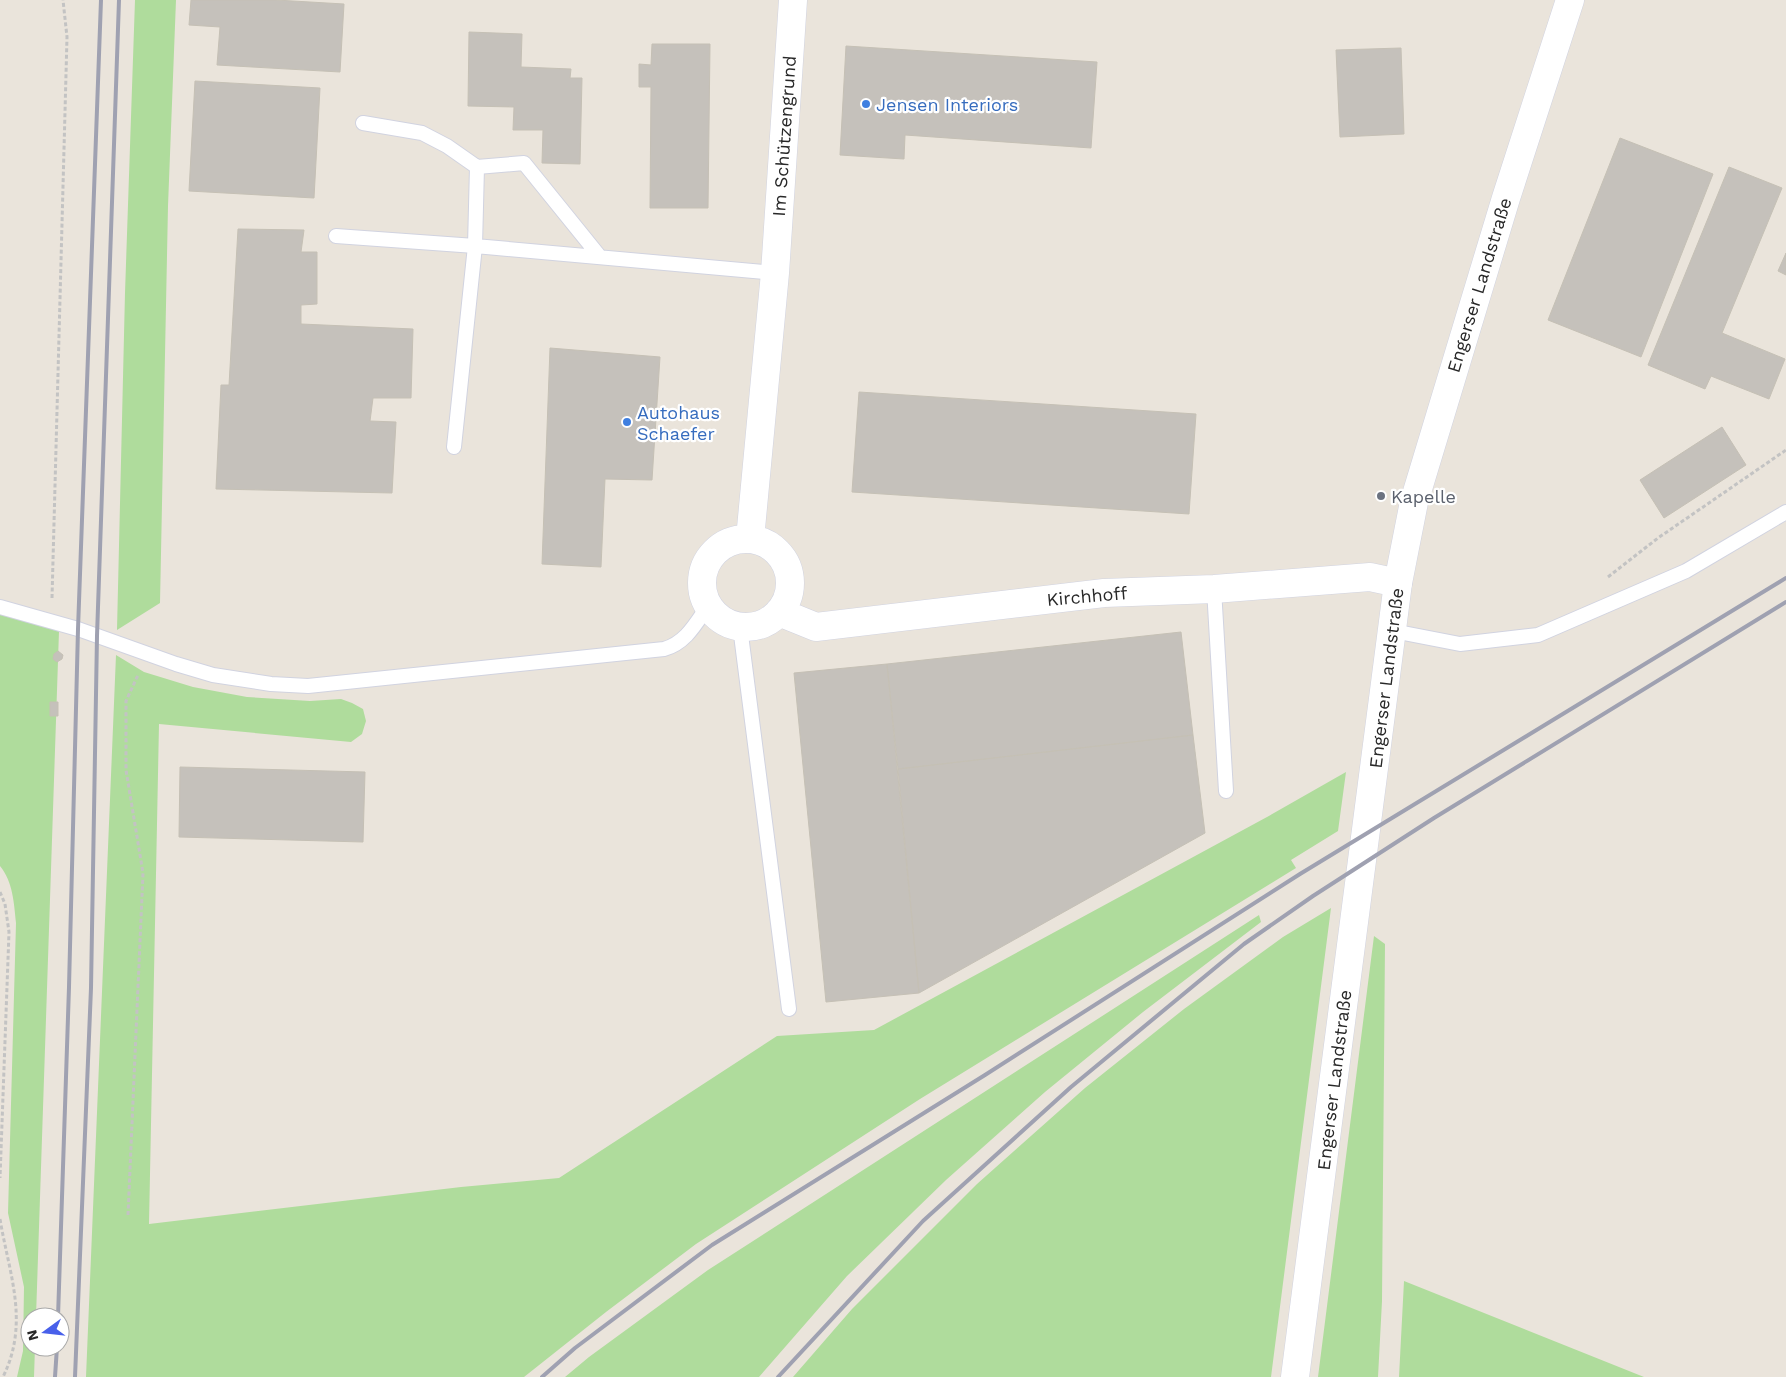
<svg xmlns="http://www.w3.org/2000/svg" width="1786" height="1377" font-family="'Work Sans',sans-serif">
<rect width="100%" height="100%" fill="#eae4db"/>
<!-- green -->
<path fill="#afdc9c" d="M135 0H176L168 206 160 603 117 630 125 293Z
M0 614 59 631 36 1317H30V1347H35L34 1377H17L23 1351 24 1287 8 1213 16 923C14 903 13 882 0 866Z
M116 655 144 672 193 687 247 697 310 701 341 699 352 703 363 709 366 721 362 734 351 742 159 724 149 1224 461 1187 559 1178 777 1036 874 1030 1267 817 1346 772 1338 831 1291 860 1296 868 920 1099 696 1244 606 1312 524 1377H86Z
M1331 908 1271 1377H793L852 1309 977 1184 1085 1088 1184 1009 1283 937Z
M1259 915 1261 922 1143 1012 1045 1092 946 1180 847 1276 759 1377H565L589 1357 708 1270Z
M1374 936 1385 944 1382 1301 1378 1377H1318Z
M1404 1281 1644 1377H1399Z"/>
<!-- building -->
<path fill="#c5c1bb" stroke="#c5c0b5" d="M191 0H276L344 4 340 72 217 65 220 27 189 25Z
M469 32 522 34 521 67 571 69 570 78H582L580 164 542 163 543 130H513L514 107 468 106Z
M652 44H710L708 208H650L651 87H639V64L651 65Z
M846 46 1097 62 1091 148 905 135 904 159 840 155Z
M1401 48 1404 134 1340 137 1336 50Z
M195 81 320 88 314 198 189 191Z
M1620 138 1713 174 1641 357 1548 320Z
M1729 167 1782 188 1722 333 1785 359 1769 399 1711 376 1705 389 1648 365Z
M238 229 304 230 301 252H317V304L301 305V324L413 329 411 398H373L370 421 396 422 392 493 216 489 221 385H229Z
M1786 253V275L1778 271Z
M550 348 660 357 652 480 605 479 601 567 542 564Z
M859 392 1196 414 1189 514 852 492Z
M1722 427 1746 465 1664 518 1640 480Z
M1181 632 1193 735 898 769 887 664Z
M58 651 63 655 62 659 57 662 53 659 54 654Z
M887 664 919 993 826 1002 794 673Z
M50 702H58V716H50Z
M1193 735 1205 833 919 993 898 769Z
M180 767 365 772 363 842 179 837Z"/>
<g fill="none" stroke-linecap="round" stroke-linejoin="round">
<!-- lane casing -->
<g stroke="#d1d3e0" stroke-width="16">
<path id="lane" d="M363 123 422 133 447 146 477 167
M336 236 475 246 775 273
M454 447 475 246 477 167 524 163 600 257
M1214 589 1226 791
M0 607 78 629 176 664 213 675 271 684 308 686 664 649C686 643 696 623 708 606
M740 627 789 1009
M1393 631 1460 644 1538 635 1686 571 1786 512"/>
</g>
<!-- street casing -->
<g stroke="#d1d3e0" stroke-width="29">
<path id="street" d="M750 539 775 273 793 0
M702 583a44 44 0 1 1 88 0a44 44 0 1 1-88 0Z
M779 612 816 627 1104 593 1214 589 1370 577 1398 583"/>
</g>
<!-- secondary casing -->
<g stroke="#d1d3e0" stroke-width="29">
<path id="secondary" d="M1295 1377 1398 583 1414 502 1506 198 1570 0"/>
</g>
<!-- path -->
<path stroke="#c3c3c3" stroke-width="3" stroke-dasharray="4 2.5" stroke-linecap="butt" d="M1608 577 1658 538 1786 450
M52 598 67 37 63 0
M0 892 5 904 9 932 0 1178
M128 1215 143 873 126 770V701L138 675
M0 1219C9 1274 30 1322 3 1377"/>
<!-- lane -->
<use href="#lane" stroke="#fff" stroke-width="14"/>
<!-- street -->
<use href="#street" stroke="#fff" stroke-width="28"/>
<!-- secondary -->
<use href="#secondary" stroke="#fff" stroke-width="28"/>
<!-- rail -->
<path stroke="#9fa1b1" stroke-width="4" d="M58 1317 69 987 78 629 101 0
M55 1377 57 1347
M75 1377 91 988 97 636 119 0
M542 1377 575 1348 712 1245 985 1075 1300 874 1786 578
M778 1377 923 1221 1071 1087 1244 944 1313 896 1434 818 1786 602"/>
</g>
<!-- markers -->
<g fill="#3f7fe0" stroke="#fff" stroke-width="2">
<circle cx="866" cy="104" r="5"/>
<circle cx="627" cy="422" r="5"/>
</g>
<circle fill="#6b7280" stroke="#fff" stroke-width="2" cx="1381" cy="496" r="5"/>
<g text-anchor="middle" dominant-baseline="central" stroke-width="4.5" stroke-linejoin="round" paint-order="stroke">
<!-- shop labels -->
<g font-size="18" fill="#366cbe" stroke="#fff" text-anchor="start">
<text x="876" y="104">Jensen Interiors</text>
<text x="637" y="412">Autohaus<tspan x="637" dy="21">Schaefer</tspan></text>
</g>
<!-- street labels -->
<g font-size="18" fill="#282828" stroke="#fff">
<text transform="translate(784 136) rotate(-86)">Im Schützengrund</text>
<text transform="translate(1479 285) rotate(-73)">Engerser Landstraße</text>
<text transform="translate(1087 596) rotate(-5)">Kirchhoff</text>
<text transform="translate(1386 678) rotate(-83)">Engerser Landstraße</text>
<text transform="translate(1334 1080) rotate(-83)">Engerser Landstraße</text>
</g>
<!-- worship labels -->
<g font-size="18" fill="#5b616d" stroke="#fff" text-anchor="start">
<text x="1391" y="496">Kapelle</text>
</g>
</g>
<!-- north arrow -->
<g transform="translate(45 1332) rotate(255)"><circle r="24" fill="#ffffff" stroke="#a9a9a9"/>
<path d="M0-4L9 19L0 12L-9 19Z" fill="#4860ea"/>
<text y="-8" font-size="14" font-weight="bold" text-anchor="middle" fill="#282828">N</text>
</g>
</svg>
